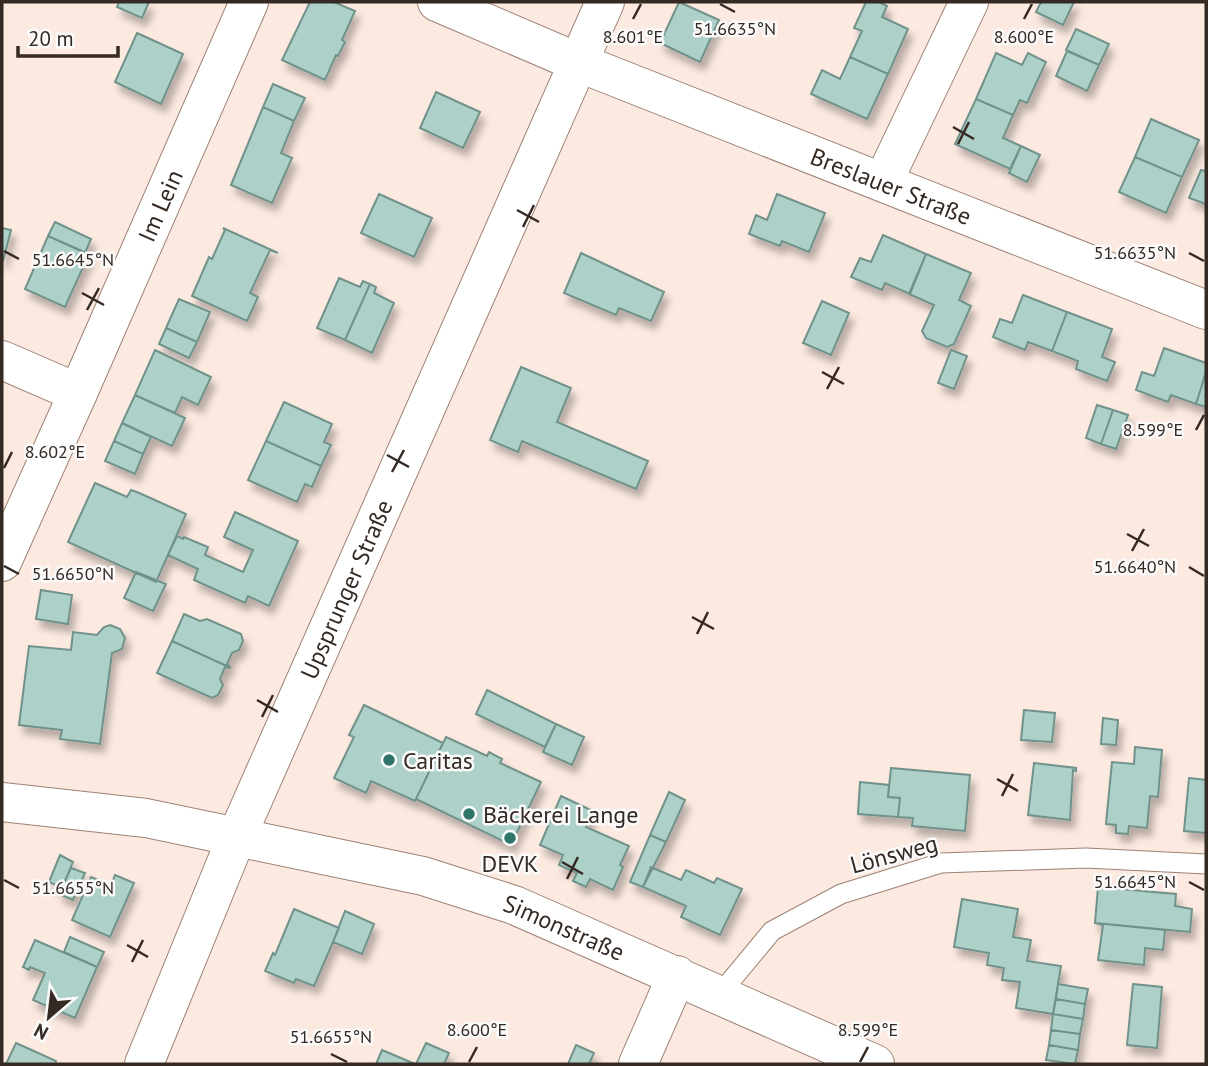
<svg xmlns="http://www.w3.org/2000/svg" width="1208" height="1066" font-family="'PT Sans',sans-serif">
<defs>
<filter id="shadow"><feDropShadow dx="4.5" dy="8" stdDeviation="3.5" flood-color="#0004"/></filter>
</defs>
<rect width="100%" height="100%" fill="#fceae0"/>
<!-- building -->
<path fill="#add1c9" stroke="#70928b" stroke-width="2" filter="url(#shadow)" d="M119 2H149L142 18 117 7Z
M310 2H334L355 11 342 40 345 42 338 56 336 55 325 80 282 60Z
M679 2 719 20 700 62 660 43Z
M866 2H879L887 6 882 17 908 29 888 74 850 57 862 31 854 28Z
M1041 2H1074L1063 25 1036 12Z
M1076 29 1109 44 1099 65 1066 50Z
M137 33 183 54 161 104 115 82Z
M1067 51 1099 65 1087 91 1056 76Z
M996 53 1022 65 1028 53 1046 62 1027 103 1020 100 1013 115 976 99Z
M850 57 888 74 867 119 811 94 822 70 840 79Z
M273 84 305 98 294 121 263 107Z
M436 92 480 112 463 148 420 128Z
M976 99 1013 115 1003 138 1021 146 1010 169 955 144Z
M263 107 294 121 281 153 292 158 272 203 231 185Z
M1151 119 1199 140 1182 177 1135 157Z
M1021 146 1040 155 1027 182 1009 173Z
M1135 157 1182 177 1166 213 1119 192Z
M1201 170 1206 171V204L1189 198Z
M379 194 432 218 414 257 361 233Z
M777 194 825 213 809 252 782 241 780 246 749 234 756 215 767 220Z
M55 222 91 239 85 253 48 236Z
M2 228 11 230 3 261H2Z
M223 228 278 253 270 250 250 293 258 297 247 321 192 296 209 257 212 259 225 230Z
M883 235 926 254 910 294 885 283 882 290 851 277 860 258 871 262Z
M48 236 89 254 65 307 25 289Z
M581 253 664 292 651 321 619 308 616 315 564 293Z
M926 254 971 273 959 300 971 306 954 344 947 347 926 338 922 331 934 305 909 294Z
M339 278 360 287 363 281 370 284 345 340 317 328Z
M370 284 376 287 374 293 394 303 372 353 345 340Z
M1023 295 1067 312 1052 351 1028 342 1025 350 993 337 1000 319 1012 323Z
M179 299 210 312 197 342 166 328Z
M822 301 849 313 831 355 803 343Z
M1067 312 1112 329 1102 357 1115 362 1107 381 1076 369 1078 361 1052 351Z
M166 328 197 342 189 358 159 344Z
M1164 348 1206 363V372L1196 404 1171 395 1168 402 1136 390 1142 372 1154 376Z
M155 350 211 377 198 405 182 397 175 413 135 395Z
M951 350 967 356 954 389 938 383Z
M521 367 571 388 557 422 648 461 636 489 522 441 518 452 490 440Z
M1206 372V407L1196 404Z
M135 395 185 418 172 446 122 423Z
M284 402 332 424 324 442 331 445 321 466 266 441Z
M1097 405 1113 410 1101 444 1086 438Z
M1113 410 1128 415 1116 449 1101 444Z
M122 423 151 437 143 454 114 441Z
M114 441 143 454 135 474 105 461Z
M266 441 321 466 312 487 305 484 297 502 248 480Z
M95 483 127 497 131 490 137 492 186 514 156 582 68 542Z
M235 512 298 541 269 606 248 596 245 603 194 580 198 569 168 555 177 536 183 539 184 537 208 547 205 555 243 572 253 550 224 537Z
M136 572 166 584 153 611 124 598Z
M41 590 72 595 68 624 36 619Z
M184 614 200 621 207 619 241 634 243 641 239 650 232 653 227 664 231 668 172 641Z
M110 625 120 629 125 638 122 649 112 653 100 744 60 739 62 730 19 725 29 646 71 650 73 632 97 635 104 627Z
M172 641 231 668 225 667 220 679 223 685 218 695 212 698 157 673Z
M487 690 556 724 545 747 476 714Z
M364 705 443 743 415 801 371 781 366 793 334 778 354 737 349 735Z
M1024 710 1055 713 1052 742 1021 740Z
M1103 718 1118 720 1116 745 1101 744Z
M556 724 584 737 572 765 543 752Z
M446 737 487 756 489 752 502 759 500 763 541 782 511 845 416 799Z
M1135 747 1162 750 1158 797 1150 796 1147 828 1129 826 1128 834 1116 833V825L1106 824 1112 762 1134 764Z
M1034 763 1076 768V771L1073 770 1070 820 1028 815Z
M891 768 970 775 965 831 912 826 913 818 898 817 900 798 888 797Z
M1189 778 1206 780V833L1184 831Z
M860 782 889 785 888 797 900 798 898 817 858 814Z
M669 792 685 800 666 842 650 835Z
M561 796 593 811 586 827 629 846 620 865 623 867 613 890 590 879 586 887 573 881 577 873 559 865 563 855 540 845Z
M650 835 666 842 643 887 630 882Z
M60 855 73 862 62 888 49 882Z
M651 867 681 880 686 870 714 883 717 878 742 889 720 935 681 917 686 906 643 887Z
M71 868 85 873 73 900 59 894Z
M115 875 134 883 110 937 72 920 91 877 111 885Z
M1098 887 1176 894 1175 906 1192 909 1190 932 1095 923Z
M962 899 1018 909 1013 937 1031 940 1027 961 1061 966 1053 1014 1016 1008 1020 982 1002 980 1004 968 987 965 989 953 954 947Z
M294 909 339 928 314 986 296 979 294 983 265 971 273 953 275 955Z
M345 911 374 924 362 954 333 942Z
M1095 923 1165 930 1163 950 1145 948 1144 965 1098 960 1103 925Z
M70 937 104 952 97 967 64 952Z
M35 940 97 967 75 1018 33 1000 45 973 30 967 29 970 23 967Z
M1058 984 1088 989 1085 1004 1056 999Z
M1133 984 1162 987 1157 1048 1127 1045Z
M1056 999 1085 1004 1083 1019 1053 1014Z
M1053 1014 1083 1019 1080 1034 1051 1030Z
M1051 1030 1080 1034 1078 1050 1049 1045Z
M16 1043 56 1061 55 1064H6Z
M426 1043 449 1053 444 1064H416Z
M576 1045 594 1053 589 1064H568Z
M1049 1045 1078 1050 1075 1064 1046 1060Z
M382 1050 415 1064H376Z"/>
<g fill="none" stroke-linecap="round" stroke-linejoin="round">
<!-- lane casing -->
<g stroke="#9c8273" stroke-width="21">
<path id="lane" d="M719 995 772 931 841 894 941 863 1086 858 1206 864"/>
</g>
<!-- street casing -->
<g stroke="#9c8273" stroke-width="40">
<g id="street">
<path id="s1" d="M437 2 577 62 1206 310"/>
<path d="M883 182 969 2"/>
<path d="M2 360 78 393"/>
<path id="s2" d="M2 562 78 393 249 2"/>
<path id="s3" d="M2 802 146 818 423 876 514 905 875 1064"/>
<path id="s4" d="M144 1064 237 836 605 2"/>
<path d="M638 1064 677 975"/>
</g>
</g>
<!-- lane -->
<use href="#lane" stroke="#fff" stroke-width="19"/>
<!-- street -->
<use href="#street" stroke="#fff" stroke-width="38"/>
</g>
<!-- ticks -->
<path fill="none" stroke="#342923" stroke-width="2.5" d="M720 4 735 12M633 19 641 4M1024 19 1032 4M953 127 974 139M958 144 969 122M517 210 539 222M523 227 534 205M4 251 19 259M1189 253 1204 261M82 293 104 305M87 310 99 288M822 372 844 384M827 389 839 367M1196 430 1204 415M387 455 409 467M4 468 12 452M392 472 404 450M1127 534 1149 546M1132 551 1144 529M4 566 19 574M1189 567 1204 576M692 617 714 629M697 634 708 612M257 700 278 712M262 717 273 695M997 779 1018 791M1002 796 1013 774M562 862 583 874M567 879 578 857M4 880 19 888M1189 882 1204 890M127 945 148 957M132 962 143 940M331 1054 347 1062M469 1062 477 1047M860 1062 868 1047"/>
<!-- markers -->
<g fill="#2e7469" stroke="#fbfbfb" stroke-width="2.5">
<circle cx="389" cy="760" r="7"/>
<circle cx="469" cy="814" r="7"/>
<circle cx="510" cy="838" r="7"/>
</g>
<g text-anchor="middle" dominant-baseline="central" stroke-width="5" stroke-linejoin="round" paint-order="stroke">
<!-- street labels -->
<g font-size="24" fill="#342923" stroke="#fbfbfb">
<text stroke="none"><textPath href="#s1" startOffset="490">Breslauer Straße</textPath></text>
<text stroke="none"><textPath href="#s2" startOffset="390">Im Lein</textPath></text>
<text stroke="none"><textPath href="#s4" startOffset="516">Upsprunger Straße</textPath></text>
<text transform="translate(894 854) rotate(-15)">Lönsweg</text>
<text stroke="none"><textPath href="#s3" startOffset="578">Simonstraße</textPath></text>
</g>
<!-- poi labels -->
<g font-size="24" fill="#342923" stroke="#fbfbfb" text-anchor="start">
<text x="403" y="760">Caritas</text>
<text x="483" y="814">Bäckerei Lange</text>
<text x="510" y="863" text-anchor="middle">DEVK</text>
</g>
</g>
<g font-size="18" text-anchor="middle" fill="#342923" stroke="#fbfbfb" stroke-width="5" stroke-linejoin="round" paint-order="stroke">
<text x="735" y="35">51.6635°N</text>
<text x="633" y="43">8.601°E</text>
<text x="1024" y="43">8.600°E</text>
<text x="1135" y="259">51.6635°N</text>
<text x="73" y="266">51.6645°N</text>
<text x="1153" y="436">8.599°E</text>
<text x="55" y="458">8.602°E</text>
<text x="1135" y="573">51.6640°N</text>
<text x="73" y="580">51.6650°N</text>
<text x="1135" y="888">51.6645°N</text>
<text x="73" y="894">51.6655°N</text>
<text x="477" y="1036">8.600°E</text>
<text x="868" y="1036">8.599°E</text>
<text x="331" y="1043">51.6655°N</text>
</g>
<!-- border -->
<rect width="1208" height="1066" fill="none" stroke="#342923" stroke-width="7"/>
<!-- north arrow -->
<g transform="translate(49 1017) rotate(208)" stroke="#fbfbfb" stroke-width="5" paint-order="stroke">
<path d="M0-5L12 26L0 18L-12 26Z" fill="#342923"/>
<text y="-10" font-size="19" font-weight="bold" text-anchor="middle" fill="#342923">N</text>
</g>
<!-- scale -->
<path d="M18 46v10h100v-10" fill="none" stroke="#342923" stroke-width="3.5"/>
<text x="28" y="46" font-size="21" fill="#342923" stroke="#fbfbfb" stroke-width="5" paint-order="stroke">20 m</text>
</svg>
